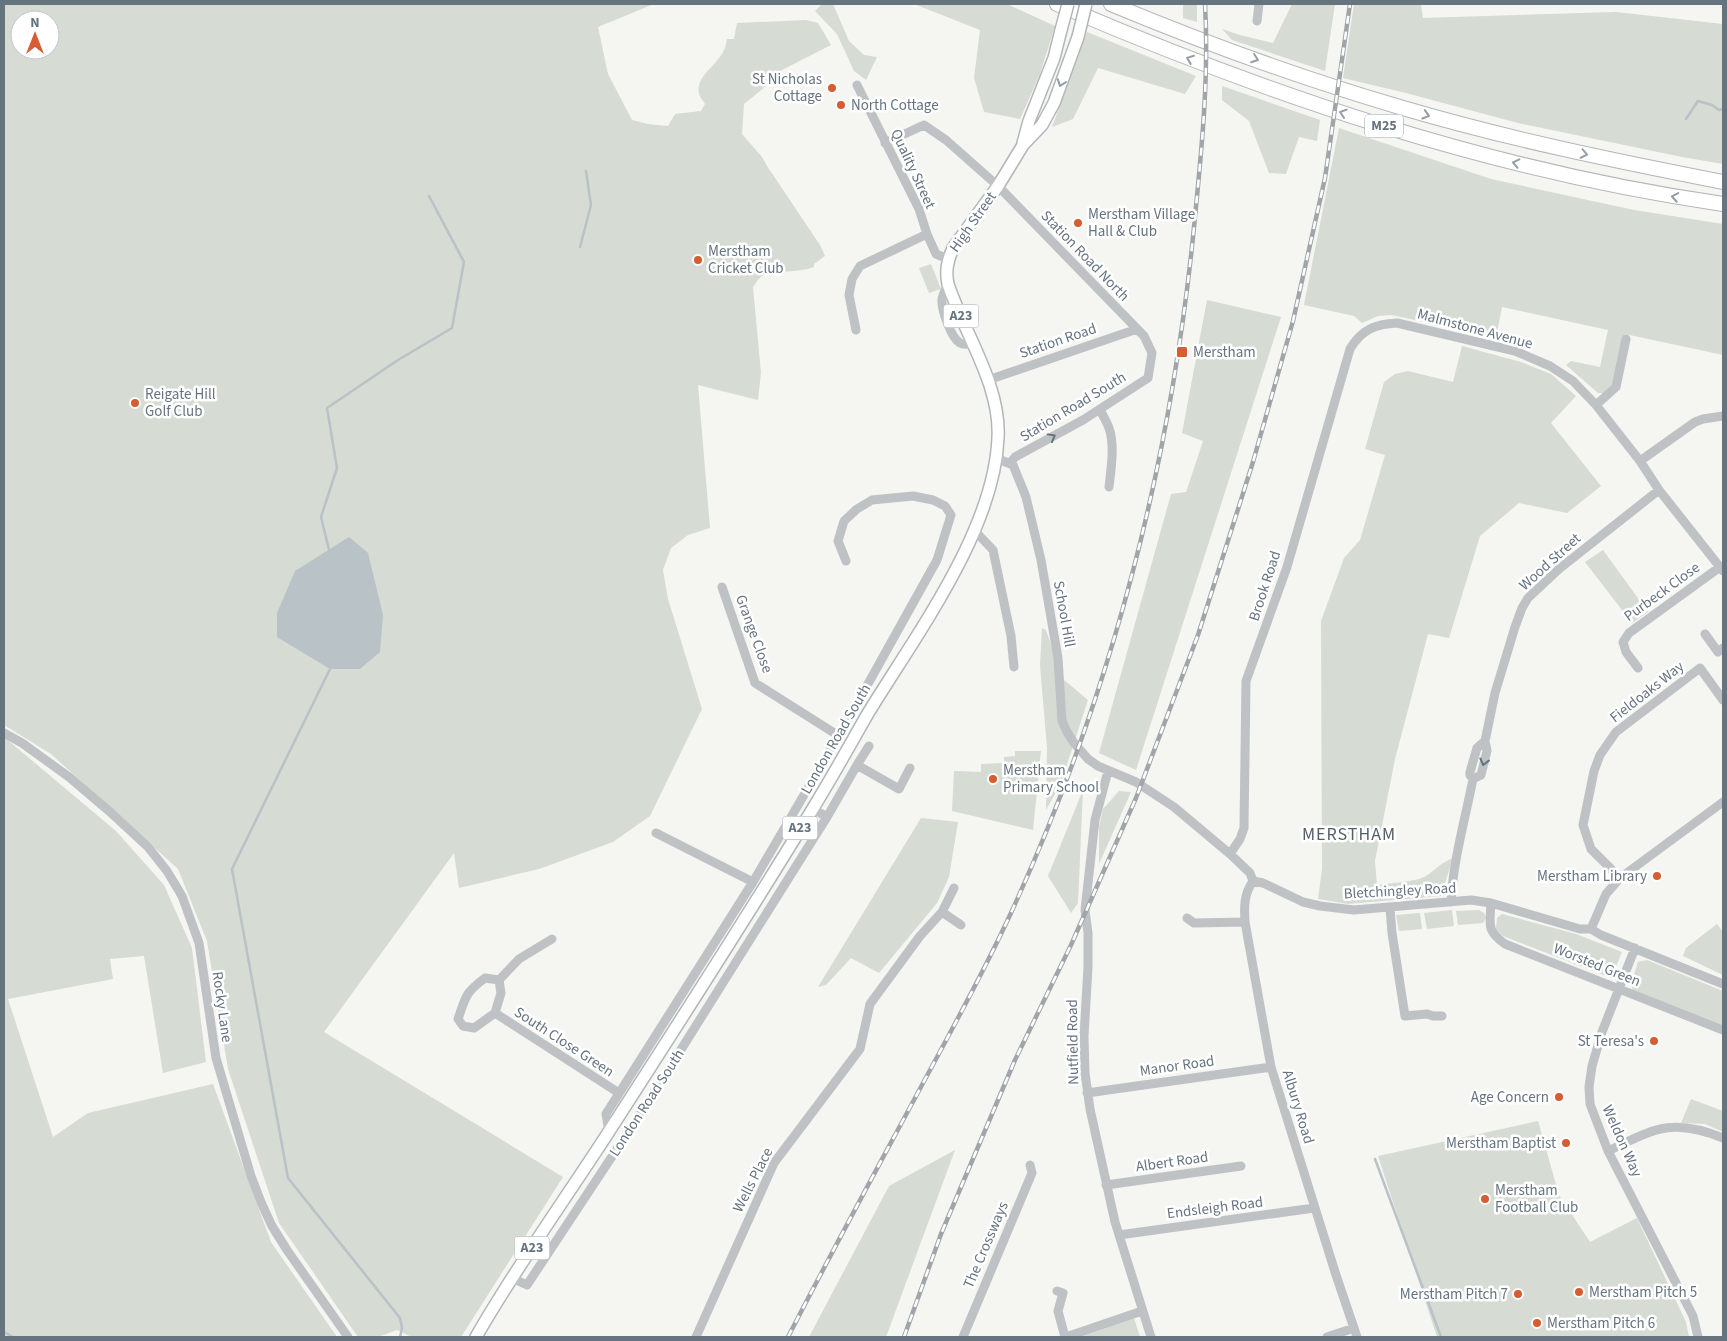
<svg xmlns="http://www.w3.org/2000/svg" width="1727" height="1341" font-family="'Source Sans 3',sans-serif">
<rect width="100%" height="100%" fill="#f5f5f1"/>
<!-- green -->
<path fill="#d6dbd3" fill-rule="evenodd" d="M4 4H654L598 27 608 74 632 120 648 124 668 126 675 114 701 111 705 104C703 101 700 97 699 94 695 76 718 65 724 50 726 47 726 42 727 39H734L737 23 806 20 818 23 831 45 782 70 771 82 744 104 742 134 762 157 767 166 820 245 825 256 814 264V267C799 273 775 270 764 275 759 277 756 283 753 287L761 373 758 400 698 385 710 528 688 535 671 548 663 570 668 599 702 709 650 816 613 842 539 869 459 888 454 853 324 1032 563 1177 461 1337H412L397 1330 378 1337H358L279 1223 228 1069 207 941 178 869 51 754 4 725ZM20 20H50V50H20Z
M822 4H833L849 41 864 55 877 57 866 80 854 71 837 34 815 11Z
M914 4H1007L1055 26 1040 74 1020 119 984 112 974 78 980 30Z
M1183 4H1197V22L1183 18Z
M1292 4H1335L1325 71 1232 40 1222 29 1240 35 1273 43Z
M1354 4H1421L1423 18 1616 12 1723 24V164L1682 157 1518 123 1406 93 1343 78Z
M1087 32 1196 76 1185 94 1098 68 1073 119 1052 127Z
M1222 86 1320 120 1317 141 1299 137 1286 174 1269 173 1249 121 1222 100Z
M1339 128 1491 179 1634 210 1723 224V355L1625 334 1613 384 1603 393H1598L1566 365 1571 361 1600 367 1608 330 1502 307 1496 338 1392 315 1378 316 1362 323 1354 316 1304 305Z
M931 264 941 289 929 293 919 268Z
M1207 300 1281 317 1136 770 1099 753 1171 494 1186 492 1203 441 1182 433Z
M1462 346 1521 362 1551 374 1576 396 1551 423 1601 486 1567 513 1519 503 1480 536 1449 638 1428 634 1395 759 1375 861 1377 885C1390 883 1416 882 1426 876 1435 870 1442 862 1453 858L1441 896 1348 904 1318 899 1322 869 1321 621 1344 558 1360 540 1385 455 1365 449 1384 382 1395 374 1408 371 1453 382Z
M1603 550 1648 612 1632 623 1585 562Z
M1042 628 1046 630 1063 679 1088 700 1061 783 1046 810 1047 748 1040 665Z
M4 737 116 831 164 885 192 948 206 1062 163 1073 144 956 110 959 113 979 8 999 53 1137 88 1113 213 1084 271 1242 337 1337H4Z
M1015 751H1041L1033 830 952 811 954 771 981 772V764L1004 763V757L1015 756Z
M1083 790 1078 903 1071 913 1048 876Z
M1119 791 1131 792 1099 864V827L1103 809Z
M921 818 958 822 949 877 937 903 879 973 851 958 826 985 818 987Z
M1452 910 1454 926 1427 929 1424 913Z
M1479 910 1484 913 1486 918 1483 923 1458 925 1456 911Z
M1420 913 1422 929 1399 931 1396 915Z
M1502 914 1576 934 1622 952 1611 978 1503 936 1496 929 1497 918Z
M1717 924 1723 932V975L1683 956 1686 948Z
M1647 960 1723 991V1025L1633 990 1631 984 1638 962Z
M1691 1099 1723 1111V1132L1705 1124 1681 1123Z
M1538 1121 1559 1195 1590 1242 1637 1218 1686 1322 1689 1337H1437L1378 1156Z
M955 1150 886 1337H809L889 1186Z
M1134 1318 1140 1337H1081Z"/>
<!-- water -->
<path fill="#b8c2c7" d="M349 537 368 553 383 615 380 652 360 669H330L277 637V613L295 571Z"/>
<g fill="none" stroke-linecap="round" stroke-linejoin="round">
<!-- stream -->
<path stroke="#b8c2c7" stroke-width="2.5" d="M1686 119 1698 101 1712 105 1719 110 1723 109
M580 247 591 205 586 171
M329 550 321 517 337 468 327 408 398 360 452 328 464 262 429 196
M330 669 232 869 288 1178 400 1318 402 1328 400 1337
M1375 1159 1441 1337
M4 1332 13 1337"/>
<!-- major casing -->
<g stroke="#b2b6b9" stroke-width="14">
<path id="major" d="M1023 143 1029 121 1054 58 1061 30
M476 1337C516 1267 564 1201 608 1133 677 1026 746 919 812 810 831 779 849 747 867 715 915 636 994 532 998 438 1001 385 964 333 948 284 945 270 948 260 953 248L998 186 1023 145 1042 125 1054 103 1078 37"/>
</g>
<!-- highway casing -->
<g stroke="#b3b6b9" stroke-width="16">
<path id="highway" d="M1057 4C1270 96 1493 171 1723 204
M1111 4C1207 44 1304 79 1403 108 1508 139 1616 161 1723 182"/>
</g>
<!-- minor -->
<path stroke="#bec2c5" stroke-width="9" d="M1257 21 1259 4
M857 85 919 209 927 234 936 254 948 259
M885 143 924 125 946 140 998 186 1144 336 1152 353 1148 378 1083 420 1015 457 1011 462
M948 284C946 288 943 294 942 299 941 309 951 338 960 343 963 345 968 344 972 344
M856 330 849 295 852 279 860 266 927 234
M988 380 1137 329
M1596 405 1616 387 1626 339
M1100 410C1103 416 1107 422 1109 428 1115 445 1111 469 1109 487
M996 458 1013 465 1026 497 1041 560 1058 658 1062 721 1067 732 1074 743 1088 759 1098 766 1136 782 1174 807 1230 854 1250 873 1253 881
M1640 461 1695 422 1703 419 1723 416
M974 530 993 550 1011 636 1014 667
M846 561 838 541 844 521 857 509 872 500 913 496 933 500
M722 587 755 683 839 736
M1705 634 1718 652 1723 648
M1638 668 1626 652 1623 642 1629 633 1720 567
M4 733 22 743 69 777 109 811 148 847 167 871 182 896 199 943 216 1058 251 1176 261 1202 272 1226 287 1250 348 1337
M857 765 869 746
M1108 771 1095 820 1085 910 1088 933V967L1084 1036 1085 1073 1090 1109 1115 1222 1151 1337
M1473 779 1481 775 1487 751 1485 741 1495 693 1515 627 1522 608 1528 598 1559 569 1659 490
M827 817 857 765 899 789 910 768
M656 833 753 882
M1230 854 1240 839 1244 828 1246 681 1287 567 1350 349C1361 330 1375 324 1397 323L1515 351 1550 366 1573 381 1596 405 1640 461 1659 490 1723 571
M1620 878 1591 849 1583 825 1594 771 1600 755 1616 732 1700 668 1723 700
M1253 881 1263 883 1303 902 1320 906 1354 910 1471 900 1491 903 1580 929H1591L1601 935 1723 984
M1253 881C1244 894 1244 906 1245 922L1271 1067 1336 1275 1357 1337
M1451 902C1453 861 1465 820 1473 779L1470 775V772L1477 748 1485 741
M1491 903C1490 925 1486 930 1505 944L1723 1030
M1390 908 1392 933 1405 1016 1427 1014 1433 1016H1442
M942 912 961 925
M1187 918 1194 923 1245 922
M1591 929 1606 894 1620 878 1723 802
M1635 948 1602 1032 1592 1066 1589 1087 1590 1104 1608 1151 1693 1316 1698 1337
M499 980 519 959 552 939
M495 1013 474 1028 463 1026 458 1019C466 996 465 993 485 978L499 980 501 993 495 1013 619 1093
M1087 1093 1271 1067
M609 1132 606 1114 753 882 849 718 937 560 951 515 945 506 933 500
M1608 1151C1654 1129 1672 1117 1723 1138
M1106 1185 1241 1166
M1119 1235 1314 1208
M512 1278 527 1285 650 1099 827 817 813 809
M1057 1291 1063 1293 1058 1311 1065 1337
M696 1337 774 1163 860 1049 870 1004 920 936 942 912 954 888
M963 1337 1032 1173 1030 1165
M1066 1337 1142 1311
M1327 1337 1354 1328"/>
<!-- major -->
<use href="#major" stroke="#fff" stroke-width="11"/>
<!-- highway -->
<use href="#highway" stroke="#fff" stroke-width="14"/>
<!-- rail casing -->
<g stroke="#a0a5aa" stroke-width="4.5">
<path id="rail" d="M788 1337C829 1257 872 1178 915 1098 947 1038 981 978 1010 915 1112 694 1172 459 1195 217 1202 146 1209 75 1205 4
M904 1337 941 1234 1015 1060 1071 945 1136 798 1198 635 1253 462 1293 321 1325 178 1350 4"/>
</g>
<!-- rail -->
<use href="#rail" stroke="#fff" stroke-width="2.5" stroke-dasharray="8" stroke-linecap="butt"/>
<!-- major-bridge casing -->
<g stroke="#b2b6b9" stroke-width="14" stroke-linecap="butt">
<path id="major-bridge" d="M1061 30 1068 4
M1078 37 1086 4"/>
</g>
<!-- major-bridge -->
<use href="#major-bridge" stroke="#fff" stroke-width="11"/>
</g>
<!-- one-way arrows -->
<defs><path id="oneway-chevron" d="M-2-3.5L2.5 0L-2 3.5" fill="none" stroke-width="1.6" stroke-linecap="round" stroke-linejoin="round" transform="scale(1.25)"/></defs>
<g stroke="#949ea6">
<use href="#oneway-chevron" transform="translate(1190 59) rotate(-159)"/>
<use href="#oneway-chevron" transform="translate(1255 59) rotate(20)"/>
<use href="#oneway-chevron" transform="translate(1061 83) rotate(110)"/>
<use href="#oneway-chevron" transform="translate(1343 113) rotate(-162)"/>
<use href="#oneway-chevron" transform="translate(1426 115) rotate(16)"/>
<use href="#oneway-chevron" transform="translate(1584 154) rotate(12)"/>
<use href="#oneway-chevron" transform="translate(1516 163) rotate(-167)"/>
<use href="#oneway-chevron" transform="translate(1675 197) rotate(-170)"/>
</g>
<g stroke="#667480">
<use href="#oneway-chevron" transform="translate(1052 437) rotate(-29)"/>
<use href="#oneway-chevron" transform="translate(1484 762) rotate(104)"/>
</g>
<!-- markers -->
<g fill="#d65c31" stroke="#fff" stroke-width="2">
<circle cx="832" cy="88" r="5"/>
<circle cx="841" cy="105" r="5"/>
<circle cx="1078" cy="223" r="5"/>
<circle cx="698" cy="260" r="5"/>
<rect x="1176" y="346" width="12" height="12" rx="2.5"/>
<circle cx="135" cy="403" r="5"/>
<circle cx="993" cy="779" r="5"/>
<circle cx="1657" cy="876" r="5"/>
<circle cx="1654" cy="1041" r="5"/>
<circle cx="1559" cy="1097" r="5"/>
<circle cx="1566" cy="1143" r="5"/>
<circle cx="1485" cy="1199" r="5"/>
<circle cx="1579" cy="1292" r="5"/>
<circle cx="1518" cy="1294" r="5"/>
<circle cx="1537" cy="1323" r="5"/>
</g>
<g text-anchor="middle" dominant-baseline="central" stroke-width="5" stroke-linejoin="round" paint-order="stroke">
<!-- shield labels -->
<g fill="#fff" stroke="#949ea6" stroke-width="1">
<rect x="1365" y="114.5" width="38" height="23" rx="4"/>
<rect x="943.5" y="304.5" width="35" height="23" rx="4"/>
<rect x="782.5" y="816.5" width="35" height="23" rx="4"/>
<rect x="514.5" y="1236.5" width="35" height="23" rx="4"/>
</g>
<g font-size="14" font-weight="bold" fill="#667480">
<text x="1384" y="126">M25</text>
<text x="961" y="316">A23</text>
<text x="800" y="828">A23</text>
<text x="532" y="1248">A23</text>
</g>
<!-- poi labels -->
<g font-size="15" fill="#667480" stroke="#fff" text-anchor="start">
<text x="822" y="79" text-anchor="end">St Nicholas<tspan x="822" dy="17">Cottage</tspan></text>
<text x="851" y="105">North Cottage</text>
<text x="1088" y="214">Merstham Village<tspan x="1088" dy="17">Hall &amp; Club</tspan></text>
<text x="708" y="251">Merstham<tspan x="708" dy="17">Cricket Club</tspan></text>
<text x="1193" y="352">Merstham</text>
<text x="145" y="394">Reigate Hill<tspan x="145" dy="17">Golf Club</tspan></text>
<text x="1003" y="770">Merstham<tspan x="1003" dy="17">Primary School</tspan></text>
<text x="1647" y="876" text-anchor="end">Merstham Library</text>
<text x="1644" y="1041" text-anchor="end">St Teresa's</text>
<text x="1549" y="1097" text-anchor="end">Age Concern</text>
<text x="1556" y="1143" text-anchor="end">Merstham Baptist</text>
<text x="1495" y="1190">Merstham<tspan x="1495" dy="17">Football Club</tspan></text>
<text x="1589" y="1292">Merstham Pitch 5</text>
<text x="1508" y="1294" text-anchor="end">Merstham Pitch 7</text>
<text x="1547" y="1323">Merstham Pitch 6</text>
</g>
<!-- street labels -->
<g font-size="15" fill="#667480" stroke="#fff">
<text transform="translate(913 169) rotate(65)">Quality Street</text>
<text transform="translate(973 222) rotate(-55)">High Street</text>
<text transform="translate(1085 256) rotate(46)">Station Road North</text>
<text transform="translate(1475 329) rotate(15)">Malmstone Avenue</text>
<text transform="translate(1058 341) rotate(-19)">Station Road</text>
<text transform="translate(1073 407) rotate(-31)">Station Road South</text>
<text transform="translate(1550 562) rotate(-42)">Wood Street</text>
<text transform="translate(1265 586) rotate(-72)">Brook Road</text>
<text transform="translate(1662 592) rotate(-36)">Purbeck Close</text>
<text transform="translate(1064 614) rotate(80)">School Hill</text>
<text transform="translate(754 634) rotate(70)">Grange Close</text>
<text transform="translate(1647 692) rotate(-38)">Fieldoaks Way</text>
<text transform="translate(836 739) rotate(-60)">London Road South</text>
<text transform="translate(1400 891) rotate(-3)">Bletchingley Road</text>
<text transform="translate(1597 965) rotate(22)">Worsted Green</text>
<text transform="translate(222 1007) rotate(82)">Rocky Lane</text>
<text transform="translate(564 1042) rotate(33)">South Close Green</text>
<text transform="translate(1073 1042) rotate(-91)">Nutfield Road</text>
<text transform="translate(1177 1066) rotate(-8)">Manor Road</text>
<text transform="translate(647 1103) rotate(-57)">London Road South</text>
<text transform="translate(1298 1107) rotate(73)">Albury Road</text>
<text transform="translate(1622 1141) rotate(66)">Weldon Way</text>
<text transform="translate(1172 1162) rotate(-8)">Albert Road</text>
<text transform="translate(753 1180) rotate(-63)">Wells Place</text>
<text transform="translate(1215 1208) rotate(-7)">Endsleigh Road</text>
<text transform="translate(986 1245) rotate(-67)">The Crossways</text>
</g>
<!-- quarter labels -->
<g font-size="18" letter-spacing="1" fill="#535d66" stroke="#fff">
<text x="1349" y="834">MERSTHAM</text>
</g>
</g>
<!-- border -->
<rect width="1727" height="1341" fill="none" stroke="#667480" stroke-width="10"/>
<!-- north arrow -->
<g transform="translate(35 35)"><circle r="24" fill="#ffffff" stroke="#c2c7cc"/>
<path d="M0-4L9 19L0 12L-9 19Z" fill="#d65c31"/>
<text y="-8" font-size="14" font-weight="bold" text-anchor="middle" fill="#667480">N</text>
</g>
</svg>
